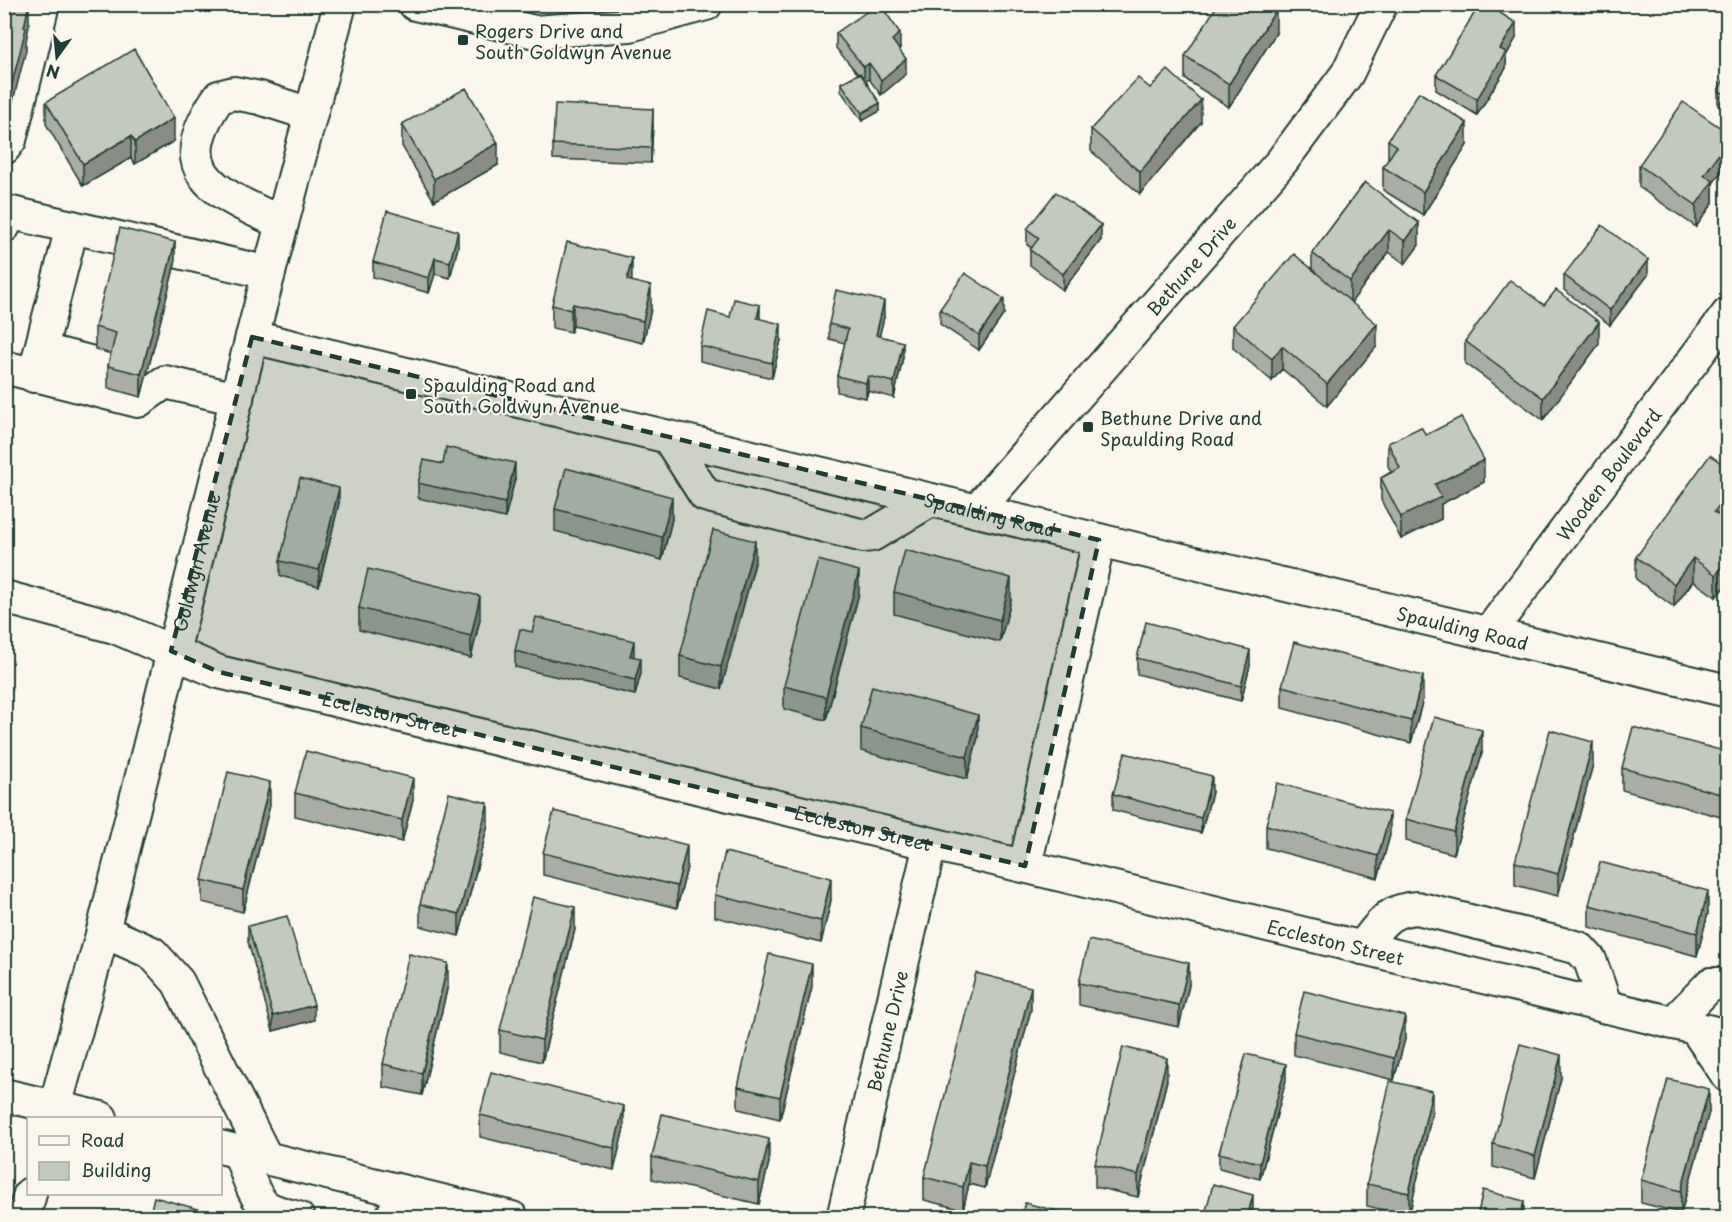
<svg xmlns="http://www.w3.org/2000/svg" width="1732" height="1222" font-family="'Playpen Sans',sans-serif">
<rect width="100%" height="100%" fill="#fbf7ec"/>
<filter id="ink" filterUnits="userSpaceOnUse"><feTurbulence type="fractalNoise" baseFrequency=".0167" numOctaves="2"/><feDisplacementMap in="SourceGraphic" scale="12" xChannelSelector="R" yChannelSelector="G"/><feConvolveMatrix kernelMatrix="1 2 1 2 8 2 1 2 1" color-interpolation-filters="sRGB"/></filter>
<g filter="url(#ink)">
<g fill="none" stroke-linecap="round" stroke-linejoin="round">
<!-- minor casing -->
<g stroke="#1f3d34" stroke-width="36">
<g id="minor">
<path d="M415 4 535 32 630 25 706 4"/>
<path d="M4 148 10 140 43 4"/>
<path d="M282 223C217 193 165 174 219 97L234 93 260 98 310 114"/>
<path d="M4 226 8 212 269 273"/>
<path id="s1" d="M252 337 1728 691"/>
<path d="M42 350 113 368"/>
<path d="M4 367 138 401 165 382 237 399"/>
<path d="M34 376 72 227"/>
<path d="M668 437 705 495 864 536 872 535 931 500"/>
<path id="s2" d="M976 511 1282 161 1347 74 1381 4"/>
<path id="s3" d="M4 597 115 627 219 672 1728 1036"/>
<path id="s4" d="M1488 634 1728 314"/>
<path d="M1025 866 1099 540"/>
<path d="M103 931 152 953 178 982 266 1158"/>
<path d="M1362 948C1380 925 1386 910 1417 908L1579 948 1590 960 1606 1007"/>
<path d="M1673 1023 1711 984H1728"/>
<path d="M1696 1029 1728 1076"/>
<path d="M4 1095 101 1118"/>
<path id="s5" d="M52 1118 103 931 252 337 340 4"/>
<path d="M220 1147 512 1218"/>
<path d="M239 1152C245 1166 253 1198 266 1207 276 1213 287 1215 298 1218"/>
<path d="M23 1218 30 1194"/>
<path d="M391 1218 405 1192"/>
<path id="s6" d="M843 1218 930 844"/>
</g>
</g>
<!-- minor -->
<use href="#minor" stroke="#fbf7ec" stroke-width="32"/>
</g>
<!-- wall -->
<path fill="#a9ada3" stroke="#1f3d34" stroke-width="1.5" d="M836 33 900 48 899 49 906 74 881 95 869 79 866 81 880 111 862 121 841 91V83L858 74 836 48Z
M1276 33 1229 107 1185 79V56Z
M1516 38 1506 56V68L1477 115 1436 90V75Z
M1728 71V111L1718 106V91Z
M1150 88 1201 122 1140 194 1091 151V129Z
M46 102 174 141 135 164 131 158 83 186 46 124Z
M402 124 498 165 434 201 402 146Z
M653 124 651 163 553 159V144Z
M1728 133V163L1713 183V203L1696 227 1639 187V165Z
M1388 140 1467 145 1423 215 1383 190V167L1388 160Z
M1365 182 1419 245 1405 264 1389 252 1351 302 1377 346 1327 406 1282 369 1272 381 1233 348V326L1312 269V253Z
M1027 229 1101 240 1063 290 1030 265V250L1032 248 1027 245Z
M458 247 450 278 435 274 429 293 373 277V262Z
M175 264 141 397 108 388V366L111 354 95 349V327Z
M1564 275H1648L1610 325 1564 290Z
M632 282 651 309 643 343 573 326 571 332 552 328V305Z
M1544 305 1599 344 1543 420 1465 363V341Z
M940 309 1004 314 979 350 940 324Z
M730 317 760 319 781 340 772 378 700 361V346Z
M884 317 879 336 903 357 894 398 868 391 866 398 837 392V376L845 343 829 339V324Z
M1426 435 1484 482 1441 504V519L1401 539 1381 500V478L1391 472 1388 466V443Z
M1728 468V515L1724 520 1728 522V582L1716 597 1693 581 1674 607 1636 579V557Z
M515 479 505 518 418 498V483Z
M339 503 319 586 280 576V561Z
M555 509 672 519 662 560 555 531Z
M755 563 721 689 680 678V656Z
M894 592 1011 600 1000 642 894 614Z
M859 593 826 720 784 709V686Z
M359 608 480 619 471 658 359 630Z
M515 651 641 673 635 695 515 667Z
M1137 658 1250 665 1241 701 1137 674Z
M1282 686 1423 699 1411 743 1282 708Z
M861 728 978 737 967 779 861 751Z
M1728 752V819L1622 790V768Z
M1482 753 1454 854 1406 841V819Z
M1593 764 1558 896 1515 885V862Z
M1212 792 1201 833 1113 810V794Z
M295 793 413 800 402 842 295 816Z
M270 805 243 912 202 902V880Z
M488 825 459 936 420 926V904Z
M1266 825 1390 835 1378 878 1266 848Z
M543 853 687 867 677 908 543 875Z
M715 895 831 900 821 943 715 917Z
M1589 905 1708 913 1697 956 1589 927Z
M248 926 314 1020 273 1031 248 942Z
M575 929 542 1062 500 1052V1030Z
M1079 983 1189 985 1179 1027 1079 1005Z
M448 985 422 1095 383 1087V1064Z
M812 986 780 1119 738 1109V1087Z
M1031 1009 985 1188 969 1184 963 1210 924 1200V1177Z
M1294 1033 1405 1039 1394 1080 1294 1055Z
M1561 1078 1535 1178 1493 1167V1144Z
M1167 1080 1138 1197 1095 1187V1164Z
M1286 1080 1260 1179 1219 1168V1153Z
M1709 1112 1681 1213 1641 1203V1180Z
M1432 1113 1409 1216 1367 1206V1184Z
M480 1115 624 1128 614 1170 480 1137Z
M652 1157 769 1162 759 1204 652 1179Z"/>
<!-- shaded-wall -->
<path fill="#898d85" stroke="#1f3d34" stroke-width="1.5" d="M29 4V26L26 41V50L5 133V111Z
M1276 10V33L1229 107V84Z
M1516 23V38L1506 56V68L1477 115V99L1500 49Z
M900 33V48L892 55V40Z
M906 59V74L881 95V80Z
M869 63V79L864 82V67Z
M1201 100V122L1140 194V172Z
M880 103V111L862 121V113Z
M653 109V124L651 163V148Z
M174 118V141L135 164V142Z
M1467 123V145L1423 215V192Z
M131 136V158L83 186V164Z
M1728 141V163L1713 183V203L1696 227V205L1704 175Z
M498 143V165L434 201V179Z
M1419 223V245L1405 264V241Z
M1101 225V240L1063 290V274Z
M1389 230V252L1350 304V281Z
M458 231V247L450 278V262Z
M175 242V264L141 397V374Z
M435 258V274L429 293V278Z
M632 258V280L627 303V280Z
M1648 260V275L1610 325V310Z
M651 286V309L643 343V321Z
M1004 299V314L979 350V335Z
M884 301V317L876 351V335Z
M573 304V326L571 332V310Z
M760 305V321L757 318Z
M1599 322V344L1543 420V398Z
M781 324V340L772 378V363Z
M1377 324V346L1327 406V384Z
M903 342V357L894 398V382Z
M1282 346V369L1272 381V359Z
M868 376V391L866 398V383Z
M1484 460V482L1441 504V519L1401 539V517L1435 484Z
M515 463V479L505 518V503Z
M339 488V503L319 586V570Z
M1728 493V515L1714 534V512Z
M672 497V519L662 560V537Z
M755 541V563L721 689V667Z
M1693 558V581L1674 607V584Z
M1728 559V582L1716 597V575Z
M859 571V593L826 720V697Z
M1011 578V600L1000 642V620Z
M480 596V619L471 658V636Z
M634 641V656L630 671V656Z
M1250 650V665L1241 701V686Z
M641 658V673L635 695V680Z
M1423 676V699L1411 743V721Z
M978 715V737L967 779V757Z
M1482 730V753L1454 854V832Z
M1593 742V764L1558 896V874Z
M1212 776V792L1201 833V818Z
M413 778V800L402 842V820Z
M270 782V805L243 912V890Z
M488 803V825L459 936V914Z
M1390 813V835L1378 878V856Z
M687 845V867L677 908V886Z
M831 878V900L821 943V921Z
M1708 891V913L1697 956V933Z
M575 907V929L542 1062V1040Z
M448 963V985L422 1095V1073Z
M1189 963V985L1179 1027V1005Z
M812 964V986L780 1119V1097Z
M1031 987V1009L985 1188V1166Z
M314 1005V1020L273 1031V1016Z
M1405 1016V1039L1394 1080V1058Z
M1561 1055V1078L1535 1178V1156Z
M1167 1058V1080L1138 1197V1175Z
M1286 1064V1080L1260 1179V1163Z
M1709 1089V1112L1681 1213V1191Z
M1432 1091V1113L1409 1216V1193Z
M624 1106V1128L614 1170V1148Z
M769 1139V1162L759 1204V1182Z
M969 1162V1184L963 1210V1187Z
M1253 1195V1218H1247Z
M1524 1201V1218H1520Z"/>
<!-- building -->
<path fill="#c4c9be" stroke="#1f3d34" stroke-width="1.5" d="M4 4H29L24 27 26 28 5 111Z
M878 4H880L900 33 892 40 906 59 881 80 869 63 864 67 836 33Z
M1218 4H1266L1276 10 1229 84 1185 56Z
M1480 4H1486L1516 23 1500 49 1506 52 1477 99 1436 75Z
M134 49 174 118 135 142 131 136 83 164 46 102Z
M1168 70 1201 100 1140 172 1091 129 1138 78 1150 88Z
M1728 71V95L1718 91Z
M860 73 880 103 862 113 841 83Z
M466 88 498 143 434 179 402 124Z
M1419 92 1467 123 1423 192 1383 167 1397 146 1388 140Z
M1683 102 1728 133V141L1704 175 1713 181 1696 205 1639 165Z
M555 104 653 109 651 148 553 144Z
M1365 182 1419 223 1405 241 1389 230 1350 281 1312 253Z
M1056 192 1101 225 1063 274 1030 250 1039 238 1027 229Z
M387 211 458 231 450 262 435 258 429 278 373 262Z
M1602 225 1648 260 1610 310 1564 275Z
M120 228 175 242 141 374 108 366 116 333 95 327Z
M567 242 632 258 627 280 651 286 643 321 573 304 571 310 552 305Z
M1294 254 1377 324 1327 384 1282 346 1272 359 1233 326Z
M965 273 1004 299 979 335 940 309Z
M1510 280 1544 305 1556 290 1599 322 1543 398 1465 341Z
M836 290 884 301 876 335 903 342 894 382 868 376 866 383 837 376 848 329 829 324Z
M734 299 760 305 757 318 781 324 772 363 700 346 708 311 730 317Z
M1461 417 1484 460 1435 484 1441 497 1401 517 1381 478 1400 468 1388 443 1421 427 1426 435Z
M446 447 515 463 505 503 418 483 424 460 443 464Z
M1710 455 1728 468V493L1714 512 1728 522V559L1716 575 1693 558 1674 584 1636 557Z
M566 468 672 497 662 537 555 509Z
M300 478 339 488 319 570 280 561Z
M713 530 755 541 721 667 680 656Z
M905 550 1011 578 1000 620 894 592Z
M818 560 859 571 826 697 784 686Z
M368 569 480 596 471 636 359 608Z
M536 617 634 641 630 656 641 658 635 680 515 651 520 629 532 632Z
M1146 622 1250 650 1241 686 1137 658Z
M1294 642 1423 676 1411 721 1282 686Z
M872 686 978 715 967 757 861 728Z
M1434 717 1482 730 1454 832 1406 819Z
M1633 727 1728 752V796L1622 768Z
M1550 730 1593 742 1558 874 1515 862Z
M306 751 413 778 402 820 295 793Z
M1125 753 1212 776 1201 818 1113 794Z
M228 772 270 782 243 890 202 880Z
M1277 783 1390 813 1378 856 1266 825Z
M449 793 488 803 459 914 420 904Z
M554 811 687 845 677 886 543 853Z
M725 852 831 878 821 921 715 895Z
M1600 862 1708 891 1697 933 1589 905Z
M533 897 575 907 542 1040 500 1030Z
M287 916 314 1005 273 1016 248 926Z
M1089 940 1189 963 1179 1005 1079 983Z
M409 954 448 963 422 1073 383 1064Z
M769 954 812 964 780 1097 738 1087Z
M976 973 1031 987 985 1166 969 1162 963 1187 924 1177Z
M1304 991 1405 1016 1394 1058 1294 1033Z
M1520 1044 1561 1055 1535 1156 1493 1144Z
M1123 1047 1167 1058 1138 1175 1095 1164Z
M1246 1054 1286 1064 1260 1163 1219 1153Z
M491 1072 624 1106 614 1148 480 1115Z
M1668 1079 1709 1089 1681 1191 1641 1180Z
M1390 1081 1432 1091 1409 1193 1367 1184Z
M662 1114 769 1139 759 1182 652 1157Z
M1213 1184 1253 1195 1247 1218H1204Z
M1483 1190 1524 1201 1520 1218H1477Z
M154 1197 220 1215V1218H149Z
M1025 1203 1085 1218H1021Z"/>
</g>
<!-- marked area -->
<path fill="#1f3d34" fill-opacity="0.2" stroke="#1f3d34" stroke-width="4.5" stroke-dasharray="12 8" stroke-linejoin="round" d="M252 337 1099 540 1025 866 219 672 171 651Z"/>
<!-- markers -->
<g fill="#1f3d34" stroke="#fbf7ec" stroke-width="2">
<rect x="457" y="34" width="12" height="12" rx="3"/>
<rect x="405" y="388" width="12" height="12" rx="3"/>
<rect x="1082" y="421" width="12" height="12" rx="3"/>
</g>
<g text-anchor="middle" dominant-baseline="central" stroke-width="4.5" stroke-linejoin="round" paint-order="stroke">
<!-- poi labels -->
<g font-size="18" fill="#1f3d34" stroke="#fbf7ec" text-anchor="start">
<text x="475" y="30">Rogers Drive and<tspan x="475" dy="21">South Goldwyn Avenue</tspan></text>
<text x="423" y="384">Spaulding Road and<tspan x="423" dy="21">South Goldwyn Avenue</tspan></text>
<text x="1100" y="417">Bethune Drive and<tspan x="1100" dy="21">Spaulding Road</tspan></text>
</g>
<!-- street labels -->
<g font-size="18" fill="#1f3d34" stroke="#fbf7ec">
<text stroke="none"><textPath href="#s2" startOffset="326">Bethune Drive</textPath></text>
<text stroke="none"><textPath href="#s4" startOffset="200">Wooden Boulevard</textPath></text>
<text stroke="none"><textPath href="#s1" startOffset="759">Spaulding Road</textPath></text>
<text stroke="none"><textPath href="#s5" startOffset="574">Goldwyn Avenue</textPath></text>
<text stroke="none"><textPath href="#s1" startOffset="1245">Spaulding Road</textPath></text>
<text stroke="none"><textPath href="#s3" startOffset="405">Eccleston Street</textPath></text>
<text stroke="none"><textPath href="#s3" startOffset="891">Eccleston Street</textPath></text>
<text stroke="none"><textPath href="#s3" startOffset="1377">Eccleston Street</textPath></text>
<text stroke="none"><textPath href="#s6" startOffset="192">Bethune Drive</textPath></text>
</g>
</g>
<!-- margin -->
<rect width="1732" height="1222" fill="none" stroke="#fbf7ec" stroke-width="24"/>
<rect x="12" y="12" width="1708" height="1198" fill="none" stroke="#1f3d34" stroke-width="2" filter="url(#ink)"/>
<!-- legend -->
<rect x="27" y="1117" width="195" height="78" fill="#fbf7ec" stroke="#a3ada2" stroke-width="1.5"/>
<rect x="39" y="1136" width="30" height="9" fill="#fbf7ec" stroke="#a3ada2" stroke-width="1.5"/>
<text x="81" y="1147" font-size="18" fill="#1f3d34">Road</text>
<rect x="39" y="1162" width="30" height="18" fill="#c4c9be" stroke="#a3ada2" stroke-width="1.5"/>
<text x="81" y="1177" font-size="18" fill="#1f3d34">Building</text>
<!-- north arrow -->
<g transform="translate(57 57) rotate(195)" stroke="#fbf7ec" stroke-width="4.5" paint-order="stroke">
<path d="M0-4.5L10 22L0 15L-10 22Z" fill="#1f3d34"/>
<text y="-9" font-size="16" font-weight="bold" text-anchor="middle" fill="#1f3d34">N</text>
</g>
</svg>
